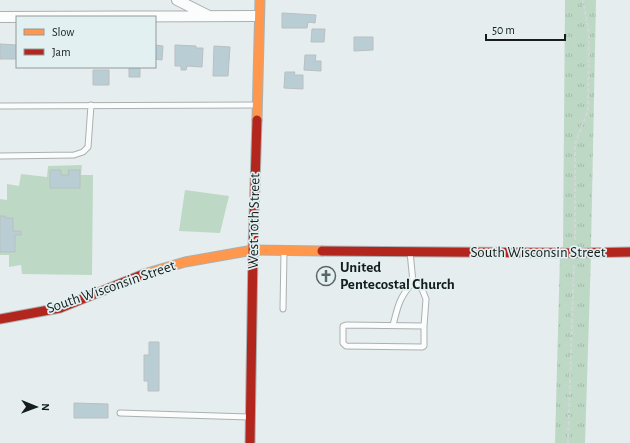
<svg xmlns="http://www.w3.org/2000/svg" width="630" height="443" font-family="'Alegreya Sans',sans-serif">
<defs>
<pattern id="park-tufts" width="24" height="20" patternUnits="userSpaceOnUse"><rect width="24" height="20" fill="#bdd9c6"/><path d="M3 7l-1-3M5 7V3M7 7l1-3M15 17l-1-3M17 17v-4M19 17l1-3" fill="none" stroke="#a2baaa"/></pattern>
</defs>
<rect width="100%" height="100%" fill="#e6edee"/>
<!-- park -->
<path fill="url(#park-tufts)" d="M565 0H596L591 247H563Z
M560 255H591L585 443H555Z"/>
<!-- pitch -->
<path fill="#bdd9c6" d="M82 165 81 175H93L92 275 22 274 21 265 9 267V255H0V199L7 200V184L19 186 21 174 47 177 48 166Z
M185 190 229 196 220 233 179 231Z"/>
<!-- building -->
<path fill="#b9cdd4" stroke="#babfc0" d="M282 13 316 15 315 23 308 22 307 28H282Z
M312 29H325L324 42H311Z
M354 37H373V50L354 51Z
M0 44 17 45V59H0Z
M155 45 163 46 162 60 155 59Z
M175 45 196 46V48H203L202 67 187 66 186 70H181V66H175Z
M214 46 230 47 228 76H213Z
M305 55H316L315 61H321V71L304 70Z
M129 67H140V77H129Z
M93 70H109V85H93Z
M285 72H295L294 75H303V89L284 88Z
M50 170H61V175H69L68 170H80V188H50Z
M0 216H5V218H13V231H21V235H15V252H0Z
M149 342H159V391H148V381H144V355H149Z
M74 403 108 404V418H74Z"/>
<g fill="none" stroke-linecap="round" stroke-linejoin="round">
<!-- lane casing -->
<g stroke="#abb0b2" stroke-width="7">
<path id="lane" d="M0 106 256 105
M0 156 74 155 83 152 88 147 91 105
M413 282 422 289 426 299 424 326V346L422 347 346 346 343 343V326L346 325 424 326
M283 309 284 252
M393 325C398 306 399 298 413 282L410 252
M120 413 249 417"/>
</g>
<!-- street casing -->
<g stroke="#abb0b2" stroke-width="12">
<path id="street" d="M177 0 207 15
M0 17 259 16"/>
</g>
<!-- slow casing -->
<g stroke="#abb0b2" stroke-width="11">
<path id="slow" d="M257 120 260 0
M144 274 185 262 253 250 322 251"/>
</g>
<!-- jam casing -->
<g stroke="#abb0b2" stroke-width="11">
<path id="jam" d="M322 251 575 253 630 252
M0 319 60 308 144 274
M250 443 253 250 257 120"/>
</g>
<!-- path -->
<path stroke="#d4d6d6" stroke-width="2" stroke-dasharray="4 2" stroke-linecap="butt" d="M575 240V144L588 110 589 34 583 0
M568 443 574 265"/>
<!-- lane -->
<use href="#lane" stroke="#fbfcfc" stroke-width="5"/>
<!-- street -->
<use href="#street" stroke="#fbfcfc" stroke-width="10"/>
<!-- slow -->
<use href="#slow" stroke="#ff974d" stroke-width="9"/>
<!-- jam -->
<use href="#jam" stroke="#b3261e" stroke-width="9"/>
</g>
<!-- icons -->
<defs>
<g id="church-ring" transform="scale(1)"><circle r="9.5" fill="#e2f0f1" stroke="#5f6566" stroke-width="1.5"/><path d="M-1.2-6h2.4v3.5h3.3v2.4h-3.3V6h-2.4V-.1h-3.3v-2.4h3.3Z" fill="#5f6566"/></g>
</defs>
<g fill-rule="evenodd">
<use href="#church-ring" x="326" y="276"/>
</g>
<g text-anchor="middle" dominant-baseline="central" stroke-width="3.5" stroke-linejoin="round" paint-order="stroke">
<!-- street labels -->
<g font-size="15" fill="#171c1c" stroke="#e2f0f1">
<text transform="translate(254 221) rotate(-89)">West 10th Street</text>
<text x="538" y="252">South Wisconsin Street</text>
<text transform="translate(111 287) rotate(-19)">South Wisconsin Street</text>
</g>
<!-- poi labels -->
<g font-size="15" font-weight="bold" fill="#171c1c" stroke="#e2f0f1" text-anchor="start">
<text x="340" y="267">United<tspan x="340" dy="17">Pentecostal Church</tspan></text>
</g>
</g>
<!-- legend -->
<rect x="16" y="16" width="140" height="52" fill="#e2f0f1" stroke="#919b9c"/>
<rect x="24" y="29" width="20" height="6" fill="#ff974d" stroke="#919b9c"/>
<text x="52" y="36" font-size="12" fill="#171c1c">Slow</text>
<rect x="24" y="49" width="20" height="6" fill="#b3261e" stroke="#919b9c"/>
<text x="52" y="56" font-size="12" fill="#171c1c">Jam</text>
<!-- north arrow -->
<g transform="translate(36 407) rotate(91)" stroke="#e2f0f1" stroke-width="3" paint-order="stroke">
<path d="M0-3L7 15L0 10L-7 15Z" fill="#171c1c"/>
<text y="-6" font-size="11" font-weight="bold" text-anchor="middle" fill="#171c1c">N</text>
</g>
<!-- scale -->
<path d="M486 34v6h79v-6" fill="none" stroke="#171c1c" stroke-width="2"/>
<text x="492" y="34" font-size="12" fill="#171c1c" stroke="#e2f0f1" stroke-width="3" paint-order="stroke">50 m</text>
</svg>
